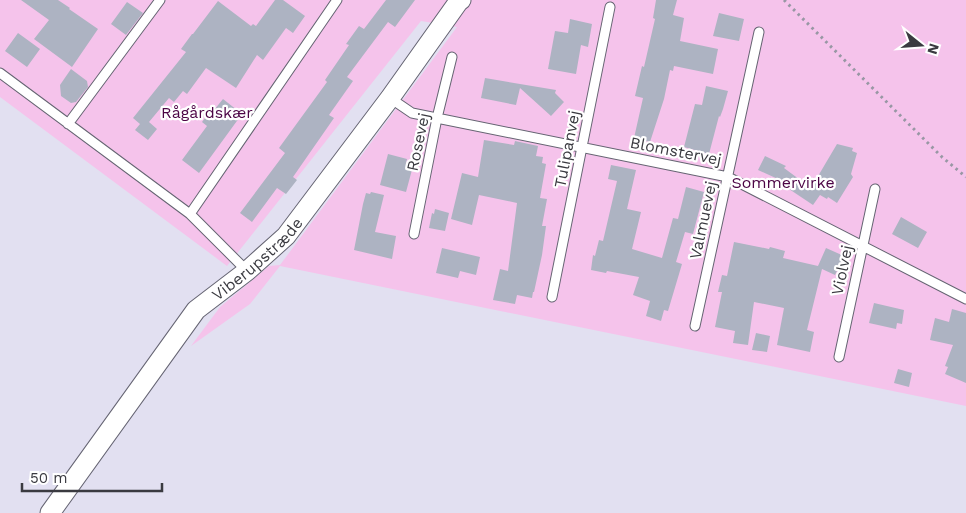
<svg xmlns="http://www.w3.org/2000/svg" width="966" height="513" font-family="'Work Sans',sans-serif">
<rect width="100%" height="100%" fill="#e2e0f1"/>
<!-- green -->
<path fill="#f5c3eb" d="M0 0H966V406L280 266 250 304 191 346 220 307 269 266 280 265 457 27 421 21 227 266 0 97Z"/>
<!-- building -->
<path fill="#adb3c2" d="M21 0H58L70 8 69 9 98 29 72 67 34 39 49 20Z
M275 0H283L305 16 293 33 286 28 263 60 257 55 236 88 206 68 187 94 183 91 174 102 169 98 149 122 157 129 148 140 135 130 140 124 133 118 186 52 181 49 192 34H193L218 1 251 26 253 24 256 26Z
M386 0H415L395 27 388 22 347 77 353 81 329 115 334 118 293 177 297 180 286 194 277 188 252 222 240 213 285 153 279 148 327 82 325 80 349 45 346 44 359 26 364 29Z
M656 0H677L673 15 684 18 680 41 718 49 713 74 674 66 673 71 670 70 664 99 650 142 634 138 643 98 635 96 642 66 644 67 655 19 653 18Z
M127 2 143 13 126 35 111 24Z
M719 13 744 19 739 41 713 36Z
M570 19 592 24 588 47 581 45 576 74 548 69 555 31 568 33Z
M18 33 40 49 27 67 5 51Z
M71 69 87 81 88 87 76 102 71 103 61 96 60 85Z
M485 78 556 90 555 93 564 102 551 116 520 88 516 105 481 98Z
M706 86 728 91 723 109 720 117 719 116 709 154 684 147 695 104 702 105Z
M223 99 242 114 199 173 182 160 207 126 202 122 212 109 214 110Z
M484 140 514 145 515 141 538 146 536 156 543 157 542 163 546 164 540 198 547 199 542 226H546L542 255 534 292H533L532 298 517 295 515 304 493 300 500 269 508 271 517 203 479 195 472 225 451 219 462 173 478 177Z
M837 144 853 148 852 151 857 153 851 174 853 177 837 203 828 197 827 199 820 195 813 205 777 181 778 179 758 170 765 156 786 166 784 168 811 188Z
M388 154 407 159 406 164 413 166 406 192 380 185Z
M611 165 636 170 627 209 641 212 632 249 662 258 673 218 678 219 686 187 704 192 693 234 685 232 676 262 682 264 668 311 664 310 661 321 646 316 650 301 633 295 639 277 607 271 606 273 591 270 593 255 595 256 599 240 603 241 617 181 608 179Z
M371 192 384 195 375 232 396 236 392 259 354 250 363 204 366 193 370 194Z
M435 209 449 213 445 231 429 228 432 213 434 214Z
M901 217 927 232 918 248 892 234Z
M734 242 769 249 770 247 785 251 783 258 818 266 826 248 844 256 835 275 822 269 807 330 814 332 810 352 777 345 784 308 754 302 748 345 733 343 735 331 715 327 722 292H718L722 275 727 276Z
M442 248 480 257 476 275 460 271 458 278 436 273Z
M874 303 904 310 902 324 897 323 896 329 869 323Z
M952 309 966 313V383L945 374 948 367 945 366 953 345 930 340 935 318 949 322Z
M756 333 770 336 767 352 752 350Z
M898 369 912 373 909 387 894 383Z"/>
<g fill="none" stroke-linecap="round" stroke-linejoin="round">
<!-- service casing -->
<g stroke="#656472" stroke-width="11">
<path id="service" d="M0 73 190 214 247 271
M390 98 412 113 728 177 966 299
M68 124 160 0
M190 214 337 0
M414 234 437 118 452 57
M552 297 610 7
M695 326 759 32
M839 357 875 189"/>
</g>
<!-- minor casing -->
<g stroke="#656472" stroke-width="21">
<g id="minor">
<path id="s1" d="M50 513 196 310 247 271 286 236 390 98 459 1 461 0"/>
</g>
</g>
<!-- path -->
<path stroke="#9897a4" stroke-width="3" stroke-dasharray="2.5 4" stroke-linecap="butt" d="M784 0 942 157 966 177"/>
<!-- service -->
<use href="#service" stroke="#fff" stroke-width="9"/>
<!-- minor -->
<use href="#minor" stroke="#fff" stroke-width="19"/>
</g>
<g text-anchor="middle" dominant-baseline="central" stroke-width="4.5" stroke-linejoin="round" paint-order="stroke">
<!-- park labels -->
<g font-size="16" fill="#4c0445" stroke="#fff">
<text x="207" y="112">Rågårdskær</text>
<text x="783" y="182">Sommervirke</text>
</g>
<!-- street labels -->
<g font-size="16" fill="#3a3a40" stroke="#fff">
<text transform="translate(418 142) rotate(-78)">Rosevej</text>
<text transform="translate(567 149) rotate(-79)">Tulipanvej</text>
<text transform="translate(676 151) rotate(11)">Blomstervej</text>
<text transform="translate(703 220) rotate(-78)">Valmuevej</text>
<text stroke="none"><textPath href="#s1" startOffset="330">Viberupstræde</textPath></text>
<text transform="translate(842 270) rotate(-78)">Violvej</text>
</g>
</g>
<!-- north arrow -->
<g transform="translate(921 45) rotate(107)" stroke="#ffffff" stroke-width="4" paint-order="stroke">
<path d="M0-4L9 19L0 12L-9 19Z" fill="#3a3a40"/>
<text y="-8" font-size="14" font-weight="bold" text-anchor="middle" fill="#3a3a40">N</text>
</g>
<!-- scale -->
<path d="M22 483v8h140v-8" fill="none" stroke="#3a3a40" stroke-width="2.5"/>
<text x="30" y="483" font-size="15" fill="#3a3a40" stroke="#ffffff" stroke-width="4" paint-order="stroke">50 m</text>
</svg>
